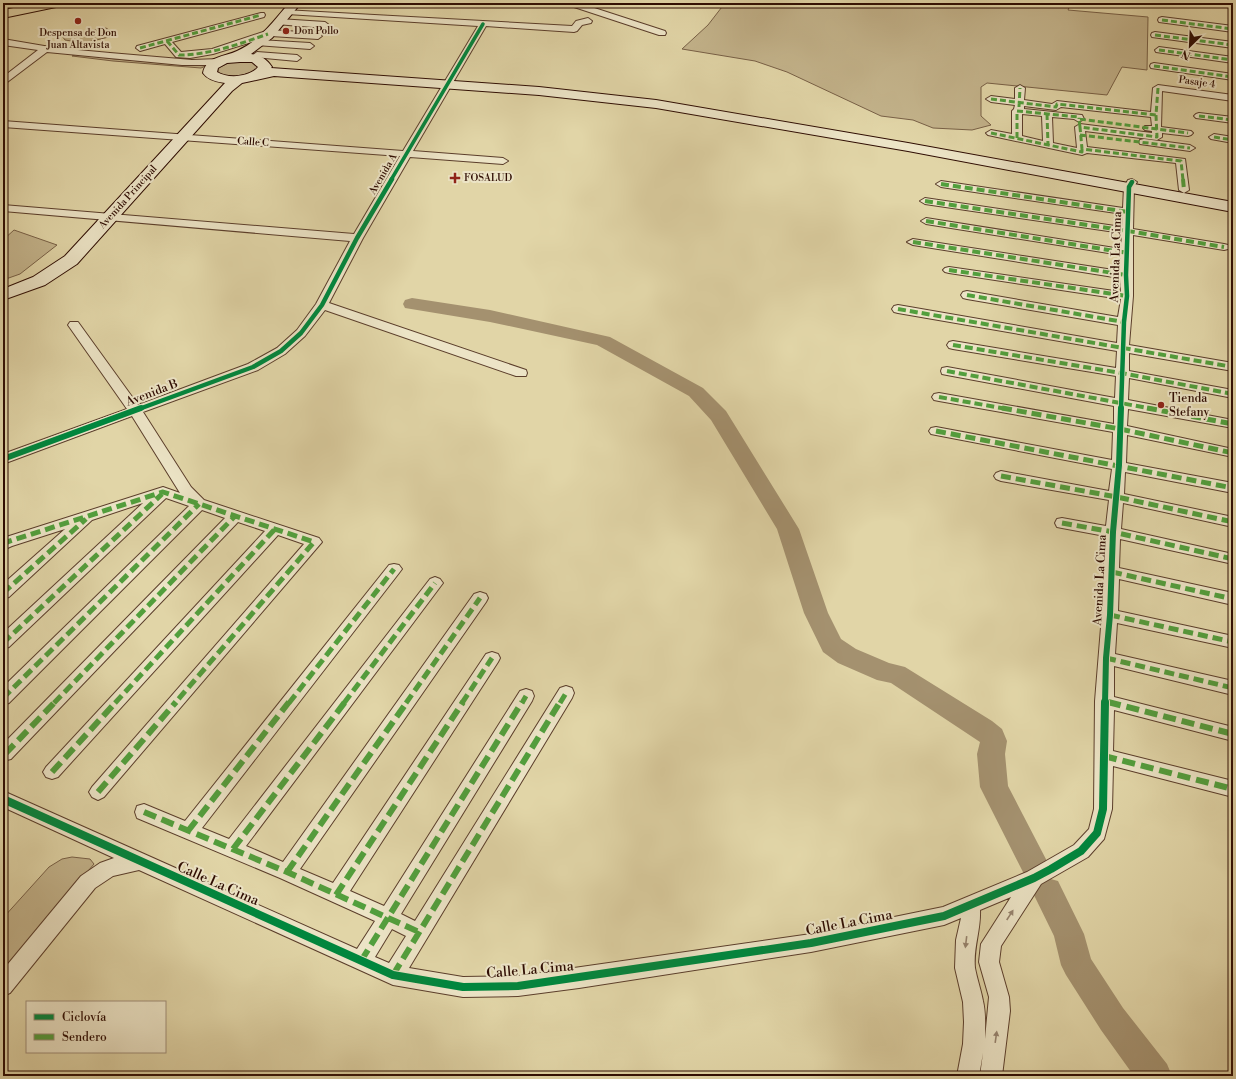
<svg xmlns="http://www.w3.org/2000/svg" width="1236" height="1079" font-family="'Libre Bodoni',serif">
<rect width="100%" height="100%" fill="#e1d5a7"/>
<filter id="stains"><feTurbulence type="fractalNoise" baseFrequency=".005" numOctaves="4"/><feColorMatrix values="0 0 0 0 .2 0 0 0 0 .09 0 0 0 0 .02 0 0 0 .5 -.17"/></filter>
<radialGradient id="worn" r=".72"><stop offset=".6" stop-color="#630" stop-opacity="0"/><stop offset="1" stop-color="#630" stop-opacity=".3"/></radialGradient>
<!-- green -->
<path fill="#c3b38b" stroke="#786046" d="M725 3H1071L1068 10 1148 17 1147 70 1122 67 1107 95 987 83 981 87V116L991 125 972 130 933 128 913 120 881 116 787 72 755 61 682 49 708 25Z
M106 28 117 35 84 43 65 40 62 36Z
M77 54 115 59 206 66 201 68 113 61 72 56Z
M233 61 252 62 258 66V69C245 76 232 79 218 73V68Z
M14 230 57 245 20 274 3 280V240Z
M72 857 90 859 94 864 3 971V918L49 867 62 859Z"/>
<g fill="none" stroke-linecap="round" stroke-linejoin="round">
<!-- river -->
<path fill="#a4916f" fill-rule="evenodd" d="M412 298 490 310 610 337 703 388 726 411 799 529 828 613 841 639 856 649 889 663 905 667 992 721 1002 729 1007 741 1005 754 1008 786 1049 865 1044 874 1034 878 1024 874 980 787 977 754 980 742 891 683 877 680 838 663 823 652 804 613 777 529 711 420 689 396 597 345 490 322 405 308 403 304 405 300Z
M1047 878 1058 881 1084 934 1091 959 1123 1008 1167 1064 1172 1076H1134L1101 1030 1066 975 1061 965 1054 936 1032 891 1036 881Z"/>
<!-- street casing -->
<g stroke="#5b3e2b" stroke-width="2">
<path id="street" d="M567 3H579L665 31 666 33 665 35H659L568 5Z
M706 3H717L719 5 715 7Z
M284 10 572 26 576 21 588 18 592 21 591 23 582 25 577 31 574 32 486 26 413 151 503 158 508 161 503 164 410 157 363 238 329 303 526 370 527 373 526 376H516L325 310 305 336 285 354 258 370 143 412 191 487 204 500 319 538 322 542 104 797 98 800 92 797 89 792 92 787 304 544 278 535 58 777 52 779 46 777 43 772 46 767 265 531 238 522 11 759 3 761V744L225 518 202 510 9 703 3 705V687L189 506 166 498 9 647 3 649V633L143 503 92 520 9 597 3 599V584L65 529 12 546 3 550V538L163 487 180 493 132 416 3 464V454L127 409 68 325 70 322H78L138 405 248 364 277 348 297 330 316 304 350 241 3 211V205L354 234 400 156 3 127V121L403 151 478 26 287 14H284L283 12Z
M261 13H264L265 15 264 17 172 42 181 52 212 49 269 30 318 33 322 36 318 39 271 36 213 54 190 58 176 57 165 44 140 51 136 48 137 46Z
M1162 17 1233 26V32L1159 22 1158 20 1159 18Z
M279 19 325 22 329 25 325 28 276 24 275 22Z
M1155 32 1233 42V48L1152 37 1151 35 1152 33Z
M3 39 56 48 110 53 192 60 219 59 223 62 222 64 210 65H182L47 52 6 83 3 84V77L38 50 3 45Z
M259 40 310 43 314 46 310 49 256 45 255 43 256 41Z
M1159 47 1233 57V63L1156 52 1155 50Z
M257 52 297 55 301 58 297 61 254 57 253 55Z
M1154 63 1233 74V80L1151 68 1150 66 1151 64Z
M1020 85 1025 88 1024 100 1052 104 1057 101 1151 112 1153 88 1158 85 1233 95V101L1162 91 1161 127 1191 131 1193 133 1191 135 1188 136 1162 133V137L1157 140 1085 131 1087 147 1185 159 1189 190 1184 193 1179 190 1176 163 1087 153 1082 155 988 135 986 133 991 130 1012 134V111L1014 109 1015 105 991 102 986 99 991 96 1015 99V88ZM1024 106 1056 110 1061 107 1151 117 1152 126H1145L1143 128 1145 130 1152 131V133L1080 124 1075 127 1077 148 1053 143 1052 117 1074 119 1079 122 1084 119 1082 115 1024 109ZM1022 114 1042 116 1043 141 1022 136Z
M1199 113 1233 117V123L1196 118 1194 116 1196 114Z
M1214 134 1233 137V143L1211 139 1209 137Z
M1144 139 1190 145 1195 148 1190 151 1140 144 1139 142 1140 140Z
M1132 179 1137 182 1134 187 1133 229 1224 244 1228 245 1230 247 1228 249 1224 250 1133 235V296L1129 345 1233 363V371L1129 353V371L1233 390V398L1129 378 1128 400 1233 420V428L1128 409 1127 426 1233 449V457L1127 435 1126 463 1233 483V493L1125 472 1124 494 1233 517V527L1123 503 1121 529 1233 554V564L1120 539 1119 568 1233 593V605L1119 579 1118 611 1233 636V648L1117 623 1115 654 1233 681V695L1114 666V697L1233 727V741L1114 710 1113 751 1233 781V797L1113 766 1112 809 1104 839 1088 857 1041 884 1001 946 999 962 1009 997 1010 1011 1002 1076H980L983 1053 979 1076H957L963 1044 964 1022 963 1002 955 968 956 940 961 918 944 925 811 952 579 988 518 996 463 997 393 985 139 870 113 876 95 888 10 993 3 996V970L81 876 100 863 114 858 3 807V791L357 949 375 921 280 878 137 818 135 812 137 806 144 804 185 821 389 565 394 564 399 565 402 569 399 573 202 828 229 839 430 579 435 577 440 579 443 583 440 587 246 846 283 862 474 594 480 592 486 594 488 598 486 602 300 869 333 883 486 654 492 652 498 654 500 658 498 662 350 891 384 906 520 691 526 689 532 691 534 696 532 701 401 914 415 921 560 688 566 686 572 688 574 693 572 698 409 968 463 977 518 976 811 934 943 907 1027 872 1074 845 1089 829 1094 809 1095 701 1102 615 1105 536 1062 528 1057 527 1055 523 1057 519 1062 518 1106 526 1109 500 1001 481 996 479 994 476 996 473 1001 471 1109 491 1112 469 936 435 931 434 929 431 931 428 936 427 1112 460 1113 432 939 401 934 400 932 397 934 394 939 393 1114 424V406L947 375 942 374 941 371 942 368 947 367 1115 398 1116 376 953 349 949 348 947 345 949 342 953 341 1116 368 1117 351 898 313 894 312 892 309 894 306 898 305 1117 343 1118 325 967 299 963 298 961 295 963 292 967 291 1118 317 1121 299 949 273 945 272 943 270 945 268 949 267 1121 292 1120 278 913 245 907 242 913 239 1120 271 1121 255 926 224 921 221 926 218 1121 249 1122 233 925 204 920 201 925 198 1122 227 1123 214 941 187 936 184 941 181 1123 208 1124 187 1128 180ZM1011 897 981 944 979 962 989 997 985 1039C985 1026 986 1014 983 1001 981 990 977 979 975 968 973 948 981 930 980 910ZM392 929 406 936 389 963 375 957Z"/>
</g>
<!-- secondary casing -->
<g stroke="#2e0c02" stroke-width="2">
<path id="secondary" d="M289 3H301L272 38 251 54C261 56 266 58 272 67L271 68 539 87 656 100 908 143 1233 202V212L908 151 656 108 539 95 274 76 242 83 232 91 77 264 45 285 3 300V289L33 277 65 256 225 83C217 82 208 80 203 73 206 56 225 57 237 51 259 41 274 21 289 3ZM240 62H252L258 67C250 77 228 79 217 72L218 68 227 63Z"/>
</g>
<!-- highway casing -->
<g stroke="#2e0c02" stroke-width="2">
<path id="highway" d="M39 3H62L60 6 56 7 3 18V10Z"/>
</g>
<!-- street -->
<use href="#street" fill="#ece4c6" fill-rule="evenodd"/>
<!-- secondary -->
<use href="#secondary" fill="#ece4c6" fill-rule="evenodd"/>
<!-- highway -->
<use href="#highway" fill="#e1d5a7" fill-rule="evenodd"/>
<!-- quiet-far3 -->
<path stroke="#529f3d" stroke-width="3" stroke-dasharray="6 3" stroke-linecap="butt" d="M1162 20 1233 29
M1155 35 1233 45
M167 41 179 55C210 55 239 44 268 34
M140 48 261 15
M1159 50 1233 60
M1154 66 1233 77
M1158 88 1156 115 1157 137 1080 127 1082 149 1181 161 1183 180
M991 99 1056 107 1057 104 1156 115
M1019 107 1020 88
M1047 114 1048 145
M1199 116 1233 120
M1080 127 1079 119 1188 133
M991 133 1082 152V149
M1080 135 1190 148
M1214 137 1233 140
M1017 138V111L1079 117V119"/>
<!-- quiet-far2 -->
<path stroke="#529f3d" stroke-width="4" stroke-dasharray="8 4" stroke-linecap="butt" d="M1183 179 1184 190
M941 184 1128 212
M925 201 1128 231 1224 247
M926 221 1128 253
M913 242 1126 275
M949 270 1127 296
M967 295 1124 322
M898 309 1233 367
M953 345 1121 373 1233 394
M947 371 1153 409
M939 397 1007 409"/>
<!-- quiet-far1 -->
<path stroke="#529f3d" stroke-width="5" stroke-dasharray="10 5" stroke-linecap="butt" d="M1002 408 1120 429 1233 453
M1147 408 1233 424
M936 431 1233 488
M1001 476 1117 497 1233 522
M1062 523 1113 532 1233 559
M3 545 7 542 163 492 314 542 175 703
M1112 572 1233 599
M3 593 86 519
M1110 615 1233 642
M3 643 162 494
M1106 658 1233 688
M3 698 199 504
M1104 701 1112 703
M54 703 235 516
M115 703 275 529
M289 703 394 569
M344 703 435 583
M406 703 480 598
M462 703 492 658
M522 703 526 696
M560 703 566 693"/>
<!-- quiet -->
<path stroke="#529f3d" stroke-width="6" stroke-dasharray="13 6" stroke-linecap="butt" d="M1108 702 1233 734
M5 754 55 702
M1104 756 1233 789
M52 772 116 702
M98 792 176 702
M144 812 287 872 419 932
M188 831 289 702
M233 849 345 702
M287 872 407 702
M336 895 463 702
M361 961 522 702
M393 975 560 702"/>
<!-- cycleway-far3 casing -->
<g stroke="#ece4c6" stroke-width="5">
<path id="cycleway-far3" d="M391 180 483 24"/>
</g>
<!-- cycleway-far2 casing -->
<g stroke="#ece4c6" stroke-width="6">
<path id="cycleway-far2" d="M139 409 253 367 281 351 301 333 322 305 357 238 392 179
M1121 409 1124 322 1127 296 1126 275 1129 187 1132 182"/>
</g>
<!-- cycleway-far1 casing -->
<g stroke="#ece4c6" stroke-width="8">
<path id="cycleway-far1" d="M3 459 141 408
M1105 703 1106 658 1110 615 1113 532 1119 465 1121 408"/>
</g>
<!-- cycleway casing -->
<g stroke="#ece4c6" stroke-width="10">
<path id="cycleway" d="M3 799 393 975 463 987 518 986 811 943 944 916 1034 878 1051 869 1081 851 1097 833 1103 809 1105 702"/>
</g>
<!-- cycleway-far3 -->
<use href="#cycleway-far3" stroke="#00873e" stroke-width="3.5"/>
<!-- cycleway-far2 -->
<use href="#cycleway-far2" stroke="#00873e" stroke-width="4.5"/>
<!-- cycleway-far1 -->
<use href="#cycleway-far1" stroke="#00873e" stroke-width="6"/>
<!-- cycleway -->
<use href="#cycleway" stroke="#00873e" stroke-width="8"/>
</g>
<!-- one-way arrows -->
<defs><path id="oneway-solid" d="M-6-.8H1V-3.2L6.5 0L1 3.2V.8H-6Z"/></defs>
<g fill="#96836e">
<use href="#oneway-solid" transform="translate(1010 915) rotate(-57)"/>
<use href="#oneway-solid" transform="translate(966 942) rotate(97)"/>
<use href="#oneway-solid" transform="translate(996 1037) rotate(-82)"/>
</g>
<!-- markers -->
<g fill="#8f2418" stroke="#ece4c6" stroke-width="1.5">
<circle cx="78" cy="21" r="4"/>
<circle cx="286" cy="31" r="4"/>
<path d="M453 172h4v4h4v4h-4v4h-4v-4h-4v-4h4z"/>
<circle cx="1161" cy="405" r="4"/>
</g>
<g text-anchor="middle" dominant-baseline="central" stroke-width="4" stroke-linejoin="round" paint-order="stroke">
<!-- far-poi labels -->
<g font-size="10" fill="#2e0c02" stroke="#ece4c6" text-anchor="start">
<text x="294" y="31">Don Pollo</text>
<text x="78" y="33" text-anchor="middle">Despensa de Don<tspan x="78" dy="12">Juan Altavista</tspan></text>
<text x="464" y="178">FOSALUD</text>
</g>
<!-- far-street labels -->
<g font-size="10" fill="#2e0c02" stroke="#ece4c6">
<text transform="translate(1197 82) rotate(8)">Pasaje 4</text>
<text transform="translate(253 142) rotate(4)">Calle C</text>
<text transform="translate(383 174) rotate(-60)">Avenida A</text>
<text transform="translate(128 197) rotate(-48)">Avenida Principal</text>
</g>
<!-- street labels -->
<g font-size="12" fill="#2e0c02" stroke="#ece4c6">
<text transform="translate(1116 257) rotate(-88)">Avenida La Cima</text>
<text transform="translate(152 393) rotate(-21)">Avenida B</text>
<text transform="translate(1100 580) rotate(-87)">Avenida La Cima</text>
</g>
<!-- poi labels -->
<g font-size="12" fill="#2e0c02" stroke="#ece4c6" text-anchor="start">
<text x="1169" y="398">Tienda<tspan x="1169" dy="14">Stefany</tspan></text>
</g>
<!-- near-street labels -->
<g font-size="14" fill="#2e0c02" stroke="#ece4c6">
<text transform="translate(218 884) rotate(24)">Calle La Cima</text>
<text transform="translate(849 923) rotate(-11)">Calle La Cima</text>
<text transform="translate(530 970) rotate(-5)">Calle La Cima</text>
</g>
</g>
<!-- margin -->
<rect width="1236" height="1079" fill="none" stroke="#e1d5a7" stroke-width="16"/>
<rect x="4" y="4" width="1228" height="1071" fill="none" stroke="#2e0c02" stroke-width="2"/>
<rect x="8" y="8" width="1220" height="1063" fill="none" stroke="#2e0c02"/>
<!-- legend -->
<rect x="26" y="1001" width="140" height="52" fill="#ece4c6" stroke="#a08e78"/>
<rect x="34" y="1014" width="20" height="6" fill="#00873e" stroke="#a08e78"/>
<text x="62" y="1021" font-size="12" fill="#2e0c02">Ciclovía</text>
<rect x="34" y="1034" width="20" height="6" fill="#529f3d" stroke="#a08e78"/>
<text x="62" y="1041" font-size="12" fill="#2e0c02">Sendero</text>
<!-- north arrow -->
<g transform="translate(1190 46) rotate(204)" stroke="#ece4c6" stroke-width="3" paint-order="stroke">
<path d="M0-3L7 15L0 10L-7 15Z" fill="#2e0c02"/>
<text y="-6" font-size="11" font-weight="bold" text-anchor="middle" fill="#2e0c02">N</text>
</g>
<rect width="100%" height="100%" filter="url(#stains)"/>
<rect width="100%" height="100%" fill="url(#worn)"/>
</svg>
